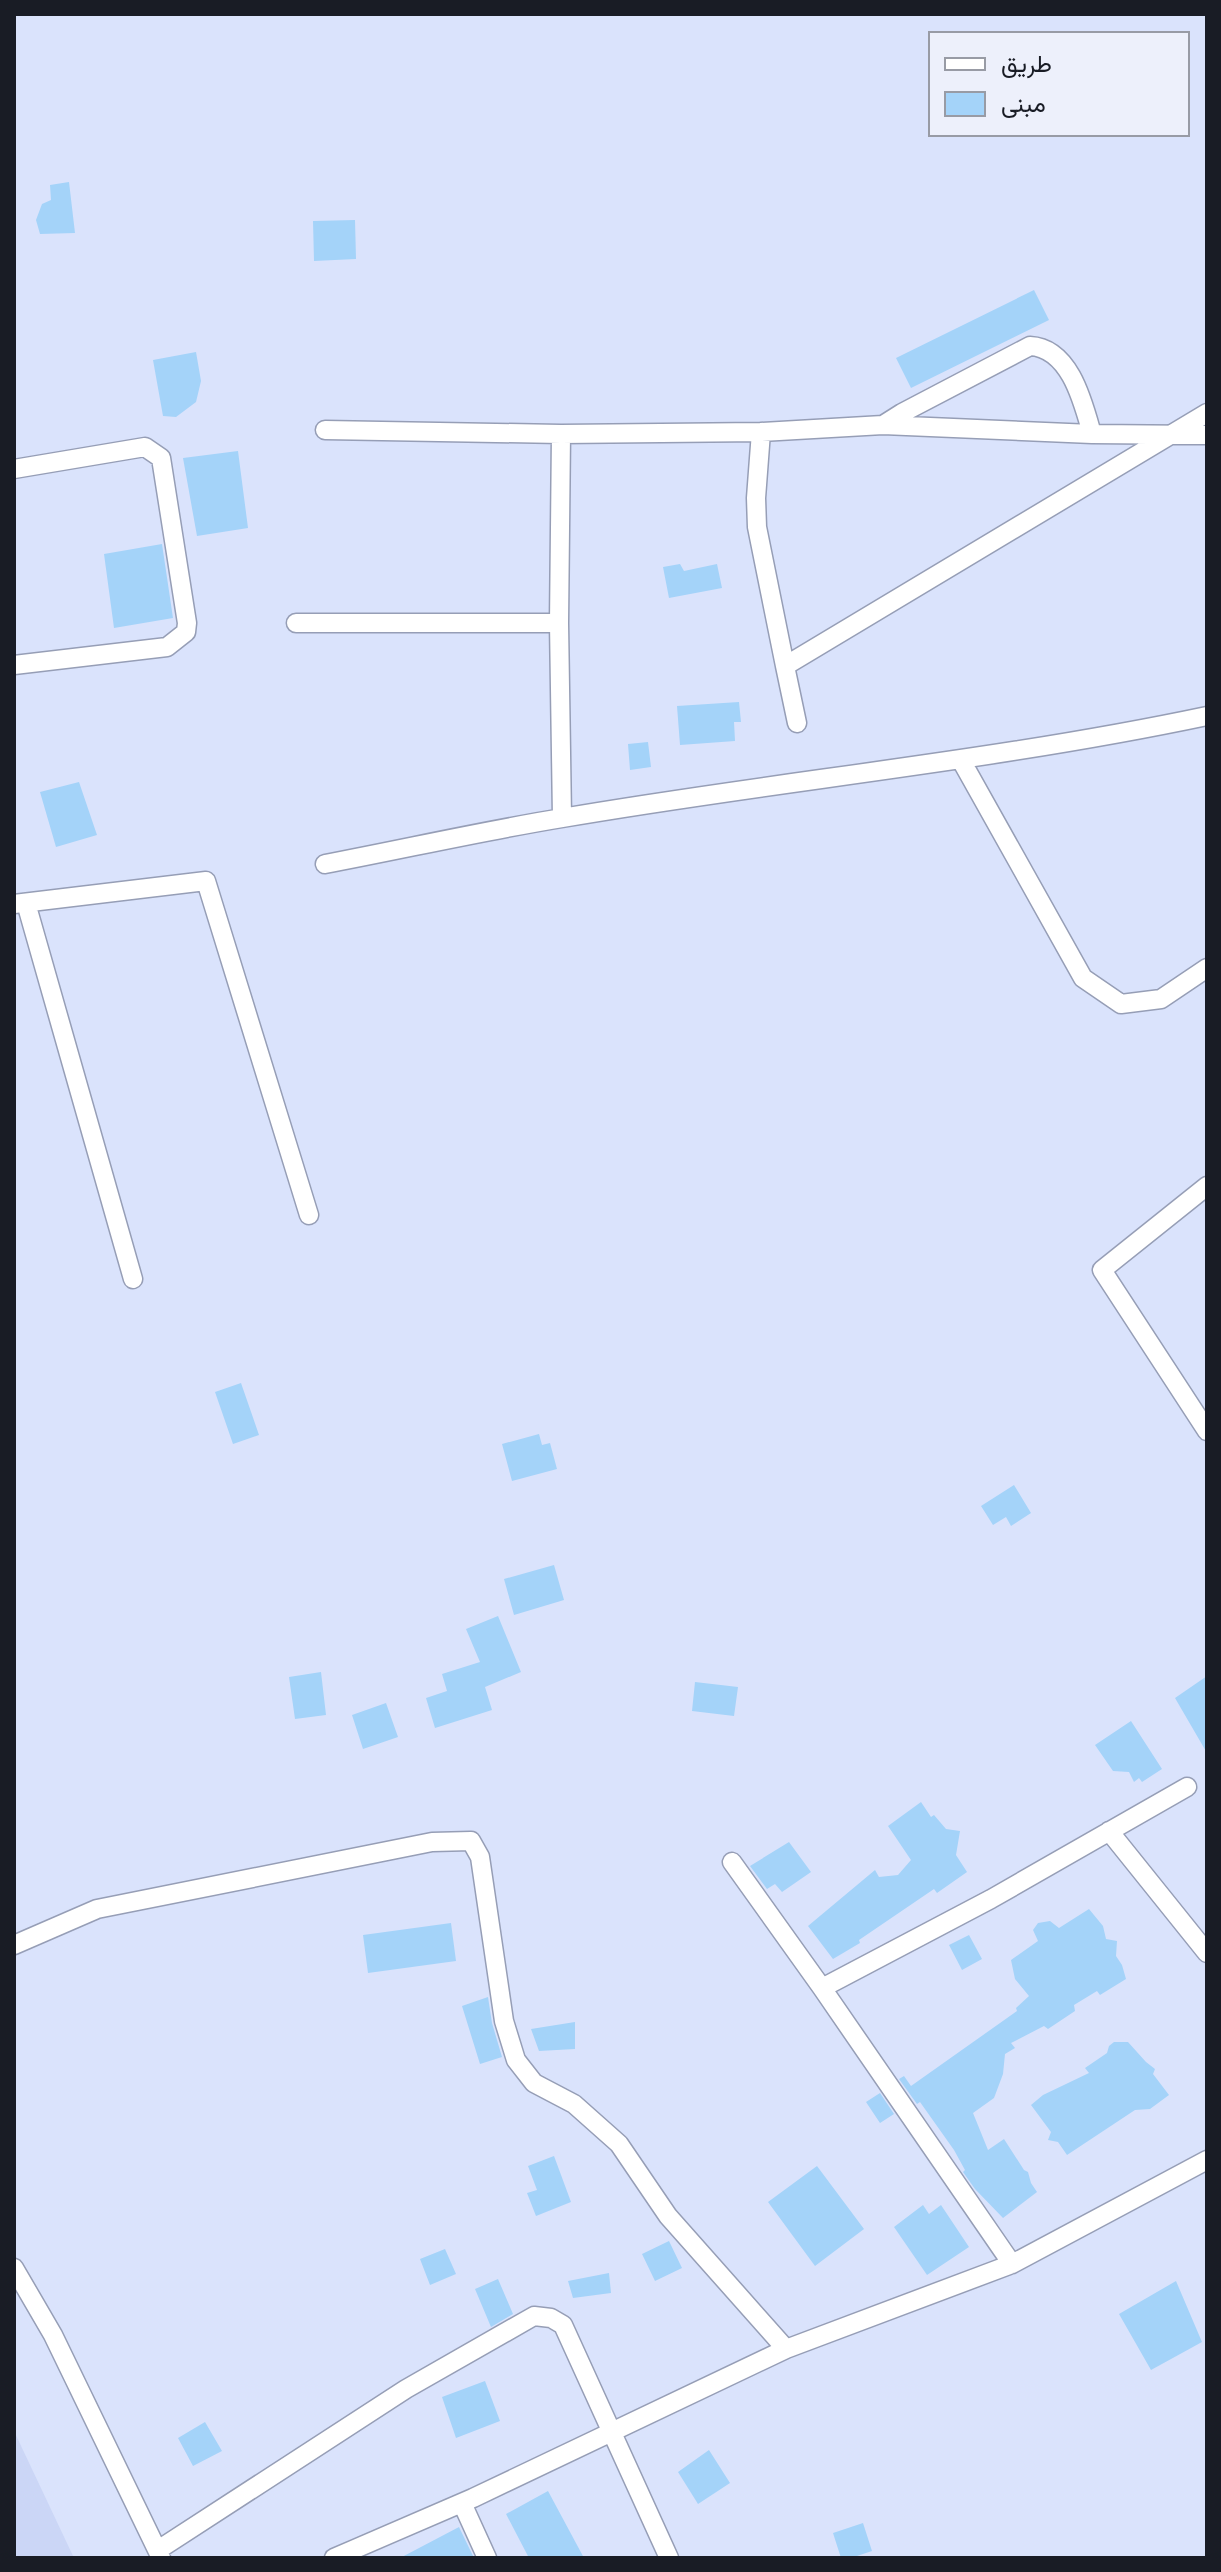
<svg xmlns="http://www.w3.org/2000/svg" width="1221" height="2572" font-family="'Sofia Sans Condensed',Vazirmatn,sans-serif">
<rect width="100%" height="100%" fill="#dae3fc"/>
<!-- built -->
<path fill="#cbd6f6" d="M14 2431 74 2558H14Z"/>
<!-- building -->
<path fill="#a4d3f9" d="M69 182 75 233 40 234 36 220 42 204 51 200 50 185Z
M355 220 356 259 314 261 313 221Z
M1034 290 1049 320 911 388 896 358Z
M196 352 201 381 196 402 176 417 163 416 153 360Z
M238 451 248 528 197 536 183 458Z
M162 544 173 618 114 628 104 554Z
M680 564 684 571 717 564 722 588 669 598 663 567Z
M739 702 741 722H734L735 741 680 745 677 706Z
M648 742 651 767 630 770 628 744Z
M79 782 97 835 56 847 40 792Z
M241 1383 259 1435 233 1444 215 1392Z
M539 1434 542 1445 550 1443 557 1469 512 1481 502 1444Z
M1014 1485 1031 1513 1011 1526 1006 1517 993 1525 981 1506Z
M554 1565 564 1600 514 1615 504 1579Z
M498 1616 521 1672 485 1687 492 1710 435 1728 426 1698 447 1691 442 1674 480 1662 466 1629Z
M321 1672 326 1715 295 1719 289 1677Z
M1207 1676V1753L1175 1698Z
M695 1682 738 1687 734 1716 692 1711Z
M386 1703 398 1737 363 1749 352 1715Z
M1131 1721 1162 1769 1142 1782 1139 1778 1134 1782 1129 1772 1113 1771 1095 1745Z
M921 1802 931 1817 934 1815 946 1829 960 1831 956 1855 967 1872 937 1893 934 1889 859 1940 860 1943 833 1959 808 1926 875 1870 879 1877 898 1875 911 1860 888 1826Z
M789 1842 811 1872 782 1892 775 1884 767 1889 750 1866Z
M1089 1909 1103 1926 1106 1939 1117 1941 1116 1956 1122 1965 1126 1979 1100 1995 1097 1991 1074 2005 1075 2011 1048 2029 1044 2026 1011 2043 1015 2048 1005 2054 1003 2074 994 2098 973 2113 988 2150 1004 2139 1024 2170 1028 2172 1031 2183 1037 2192 1003 2218 975 2189 963 2172 965 2170 954 2150 920 2102 917 2104 899 2079 904 2076 911 2086 1017 2011 1016 2008 1029 1996 1015 1979 1011 1960 1038 1941 1033 1930 1038 1923 1050 1921 1059 1928Z
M451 1923 456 1961 368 1973 363 1935Z
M969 1935 982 1959 962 1970 949 1945Z
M488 1997 492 2023 502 2057 480 2064 462 2006Z
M575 2022V2049L539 2051 531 2029Z
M1114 2042H1128L1146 2062 1155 2069 1153 2074 1169 2095 1150 2109 1135 2110 1067 2155 1058 2142 1048 2140 1051 2132 1031 2105 1043 2095 1089 2073 1085 2068 1107 2053 1109 2046Z
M880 2093 894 2114 880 2123 866 2102Z
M554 2156 571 2202 536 2216 527 2193 537 2190 528 2166Z
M817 2166 864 2229 815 2266 768 2202Z
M923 2205 929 2214 941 2205 969 2247 927 2275 894 2227Z
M669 2241 682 2268 655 2281 642 2254Z
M445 2249 456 2274 430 2285 420 2259Z
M609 2273 611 2293 573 2298 568 2281Z
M498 2279 513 2314 491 2327 475 2289Z
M1176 2281 1202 2342 1151 2370 1119 2314Z
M485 2381 500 2421 456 2438 442 2397Z
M205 2422 222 2451 193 2466 178 2438Z
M709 2450 730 2483 698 2504 678 2472Z
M548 2491 584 2558H529L506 2514Z
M863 2523 872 2551 851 2558H841L833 2533Z
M459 2527 474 2558H400Z"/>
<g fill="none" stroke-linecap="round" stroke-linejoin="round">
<!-- minor casing -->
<g stroke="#969eb6" stroke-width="21">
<path id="minor" d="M883 425 1092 434
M325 430 561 434 761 432
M561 434 559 623 562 818
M14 469 145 447 161 458 187 623 186 632 167 647 14 665
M296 623H559
M785 666 757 527 756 498 761 432 883 425 902 413 1030 346C1070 348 1083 402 1092 434L1207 435
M797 723 785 666 1207 413
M961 760 1083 978 1121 1004 1161 999 1207 968
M325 864C404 849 483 831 562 818 777 781 994 761 1207 716
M26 903 133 1279
M14 904 206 881 309 1215
M1207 1186 1102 1270 1207 1431
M1109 1831 1207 1953
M732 1862 822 1988 1012 2264
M14 1945 97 1909 432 1842 471 1841 480 1857 504 2021 516 2060 534 2083 574 2104 619 2144 668 2216 786 2349
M822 1988 991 1899 1187 1787
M14 2268 53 2335 161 2558
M462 2503 487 2558
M158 2550 406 2389 534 2316 551 2318 563 2325 669 2558
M334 2558 473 2498 786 2349 1012 2264 1207 2160"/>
</g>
<!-- minor -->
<use href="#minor" stroke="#fff" stroke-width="18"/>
</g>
<!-- border -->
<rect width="1221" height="2572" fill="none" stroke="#191c25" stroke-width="32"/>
<!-- legend -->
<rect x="929" y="32" width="260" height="104" fill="#edf0fb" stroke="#989ba5" stroke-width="2"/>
<rect x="945" y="58" width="40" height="12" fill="#ffffff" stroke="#989ba5" stroke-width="2"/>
<text x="1001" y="72" font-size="24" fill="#191c25">طريق</text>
<rect x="945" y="92" width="40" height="24" fill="#a4d3f9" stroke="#989ba5" stroke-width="2"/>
<text x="1001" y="112" font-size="24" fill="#191c25">مبنى</text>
</svg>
